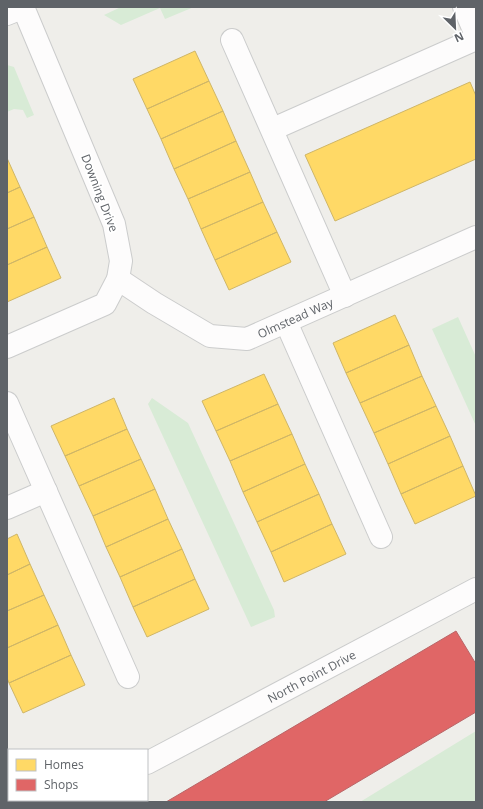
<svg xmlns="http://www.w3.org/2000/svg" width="483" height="809" font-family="'Open Sans',sans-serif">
<rect width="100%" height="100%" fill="#efeeea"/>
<!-- green -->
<path fill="#d8ebd6" d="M121 7H194L165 19 160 8 121 25 104 15Z
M7 65 14 67 34 115 27 118 23 110 14 109 7 112Z
M458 317 476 357V426L432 329Z
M152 398 188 423 274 610 275 617 251 627 148 404Z
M476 731V802H360Z"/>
<!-- homes -->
<path fill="#ffd966" stroke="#cfb667" d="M195 51 209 81 147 109 133 79Z
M209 81 223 111 161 139 147 109Z
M470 82 476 96V159L335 221 305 155Z
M223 111 236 141 174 169 161 139Z
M236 141 250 172 188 199 174 169Z
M7 158 20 187 7 193Z
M250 172 263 202 201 229 188 199Z
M20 187 34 217 7 229V193Z
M263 202 277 232 215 260 201 229Z
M34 217 47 247 7 265V229Z
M277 232 291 262 229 290 215 260Z
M47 247 61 278 7 302V265Z
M395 315 409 345 346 373 333 343Z
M409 345 422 376 360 403 346 373Z
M264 374 278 404 216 431 202 401Z
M422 376 436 406 374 433 360 403Z
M114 398 127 429 65 456 51 426Z
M278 404 292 434 230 461 216 431Z
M436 406 450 436 388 464 374 433Z
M127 429 141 459 79 486 65 456Z
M292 434 305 464 243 492 230 461Z
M450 436 463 466 401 494 388 464Z
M141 459 155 489 93 516 79 486Z
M305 464 319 494 257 522 243 492Z
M463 466 476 496 415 524 401 494Z
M155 489 168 519 106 547 93 516Z
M319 494 332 524 271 552 257 522Z
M168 519 182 549 120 577 106 547Z
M332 524 346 554 284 582 271 552Z
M17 534 30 564 7 575V539Z
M182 549 195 579 133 607 120 577Z
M30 564 44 595 7 611V575Z
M195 579 209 609 147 637 133 607Z
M44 595 58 625 7 648V611Z
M58 625 71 655 9 683 7 678V648Z
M71 655 85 685 23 713 9 683Z"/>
<!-- shops -->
<path fill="#e06666" stroke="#b96567" d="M456 631 476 664V712L324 802H166Z"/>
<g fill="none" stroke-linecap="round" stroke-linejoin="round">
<!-- minor casing -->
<g stroke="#cbcccc" stroke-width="24">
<g id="minor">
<path d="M464 7 476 35"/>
<path d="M7 14 24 7"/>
<path d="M232 40 345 296"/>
<path d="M273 129 476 39"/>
<path id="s1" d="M118 279 154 303 210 336 247 339 476 237"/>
<path d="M286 322 381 537"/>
<path d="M7 347 105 304 118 279 121 261 114 224 23 7"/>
<path d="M7 403 128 677"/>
<path d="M7 508 46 491"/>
<path id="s2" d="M147 763 476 589"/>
<path d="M7 788 9 787"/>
</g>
</g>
<!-- minor -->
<use href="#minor" stroke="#fdfcfc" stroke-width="22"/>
</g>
<g text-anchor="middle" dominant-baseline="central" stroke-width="4" stroke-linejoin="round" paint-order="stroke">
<!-- street labels -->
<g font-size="12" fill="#5f6368" stroke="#fff">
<text transform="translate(100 193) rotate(69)">Downing Drive</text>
<text stroke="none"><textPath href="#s1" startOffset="198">Olmstead Way</textPath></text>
<text stroke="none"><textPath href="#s2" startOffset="186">North Point Drive</textPath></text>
</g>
</g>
<!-- border -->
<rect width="483" height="809" fill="none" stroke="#5f6368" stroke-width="16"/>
<!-- legend -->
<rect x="8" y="749" width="140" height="52" fill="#ffffff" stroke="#bfc1c3"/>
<rect x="16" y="759" width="20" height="12" fill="#ffd966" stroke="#bfc1c3"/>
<text x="44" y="769" font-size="12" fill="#5f6368">Homes</text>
<rect x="16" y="779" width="20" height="12" fill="#e06666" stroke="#bfc1c3"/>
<text x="44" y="789" font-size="12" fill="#5f6368">Shops</text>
<!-- north arrow -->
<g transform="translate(455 28) rotate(156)" stroke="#ffffff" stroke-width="3" paint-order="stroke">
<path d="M0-3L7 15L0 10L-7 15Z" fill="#5f6368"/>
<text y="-6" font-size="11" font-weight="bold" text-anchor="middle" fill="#5f6368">N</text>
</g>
</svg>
